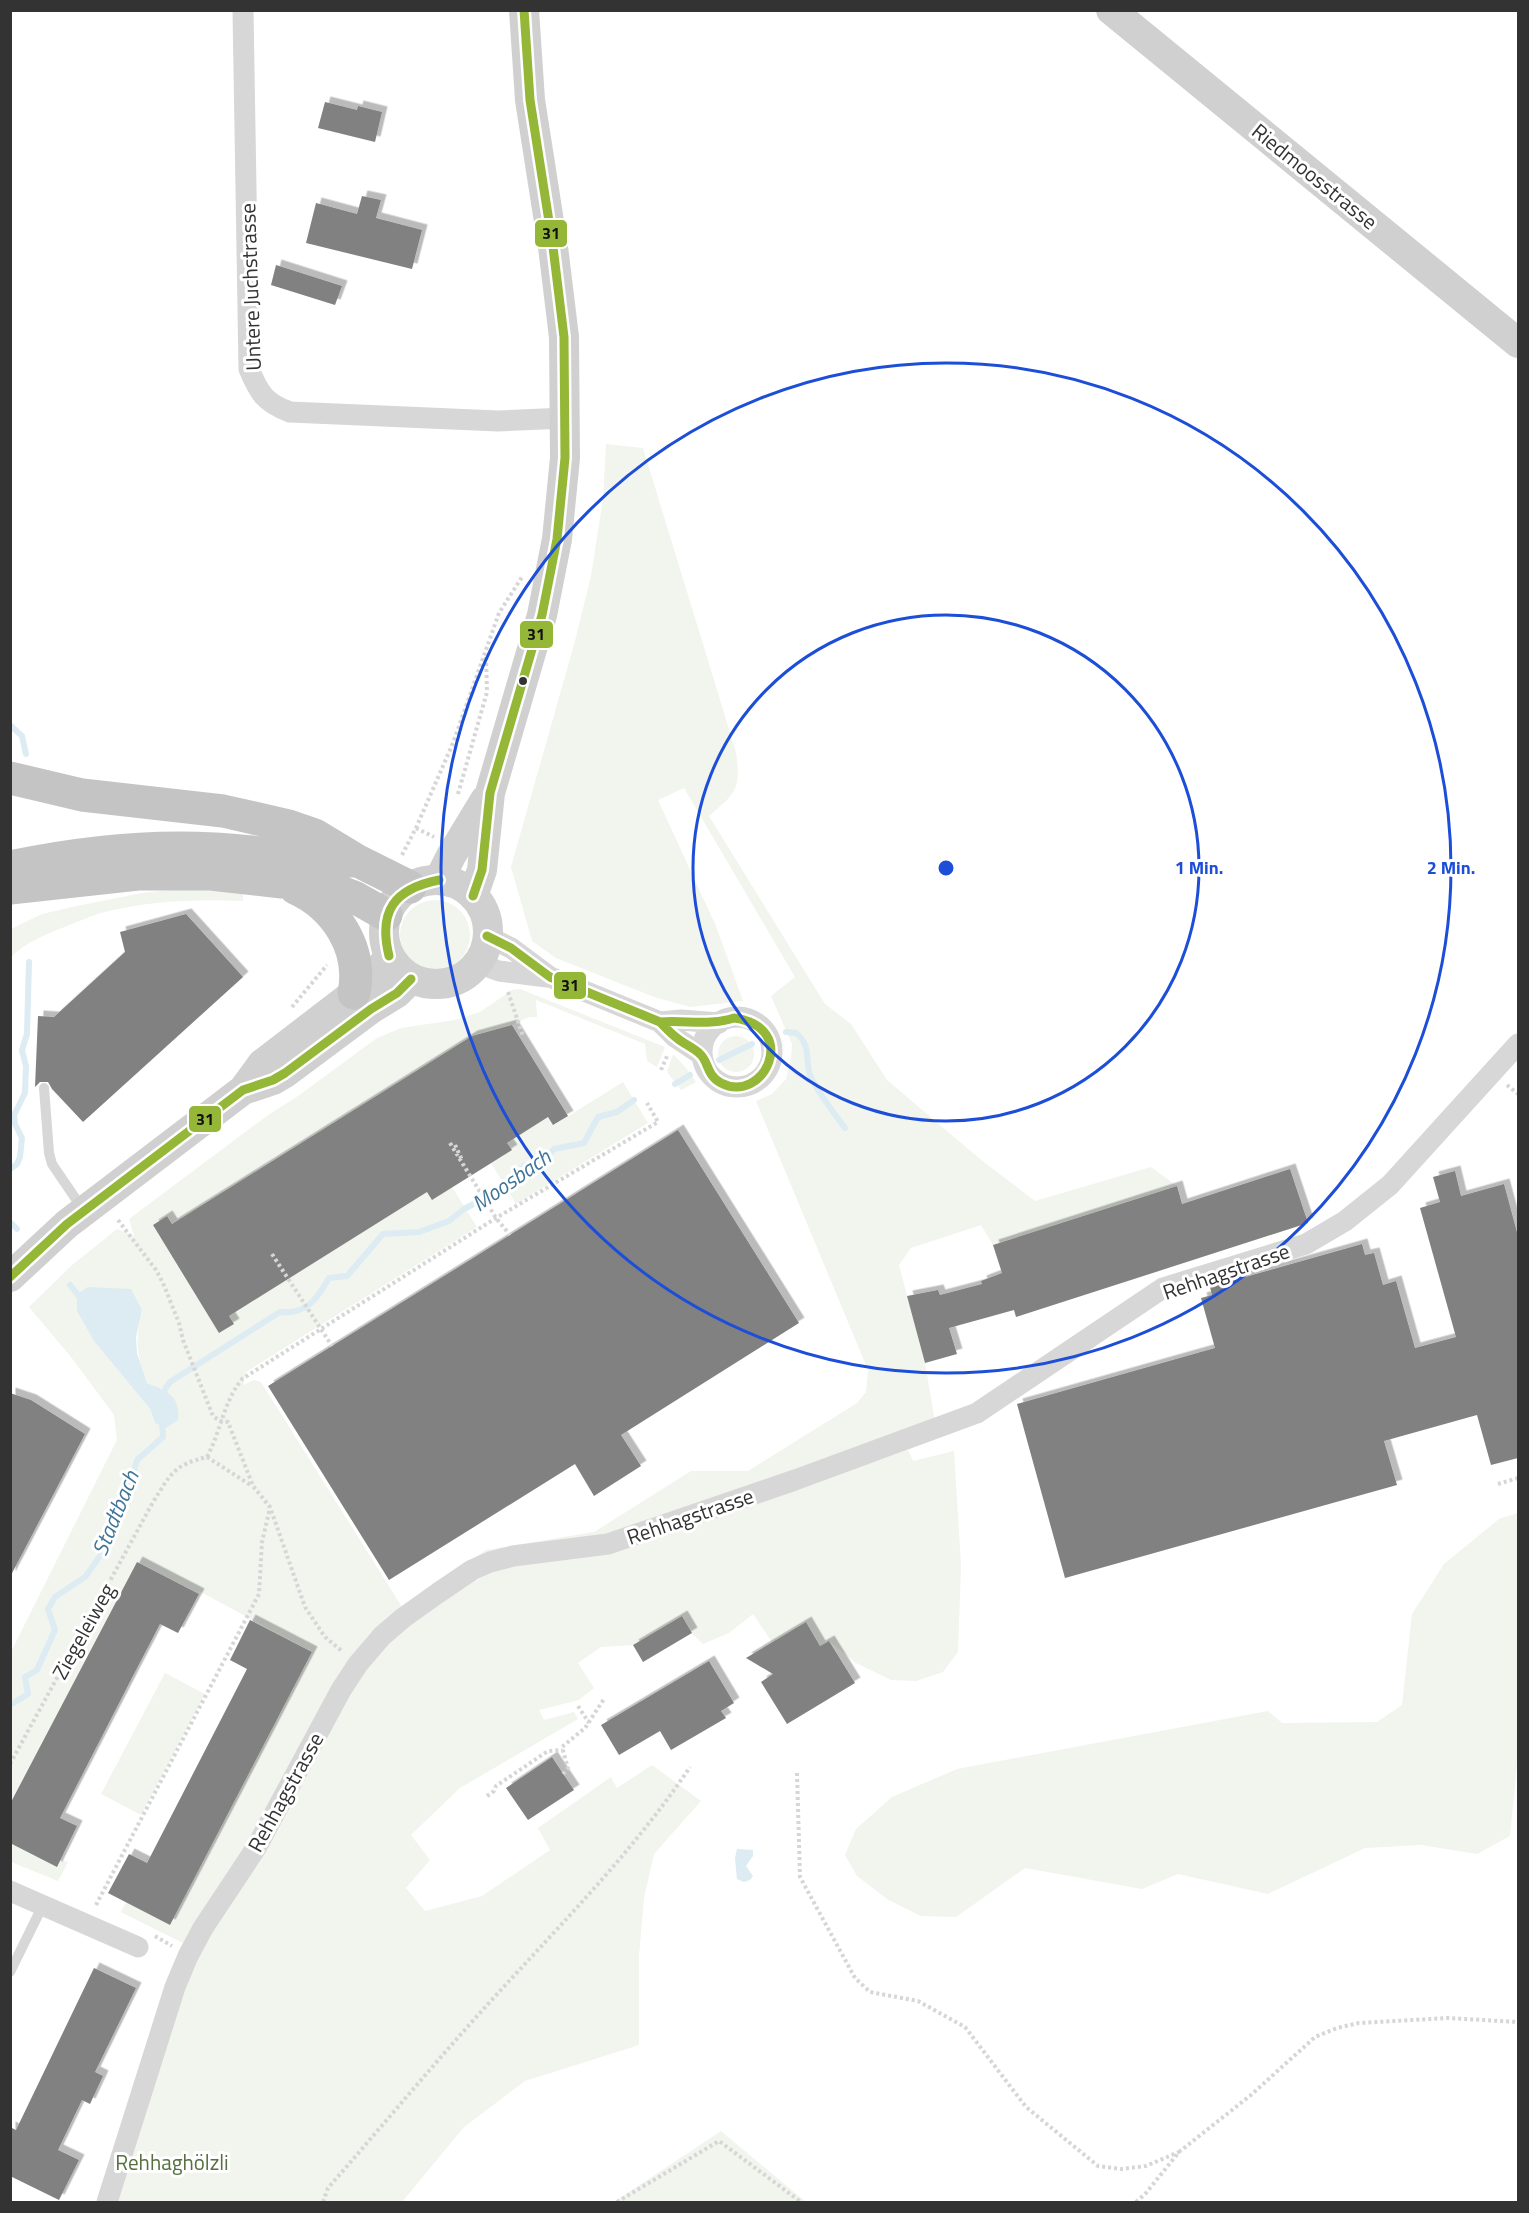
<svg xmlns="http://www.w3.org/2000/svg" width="1529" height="2213" font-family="'Titillium Web',sans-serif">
<defs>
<filter id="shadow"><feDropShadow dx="5.5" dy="-5.5" stdDeviation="0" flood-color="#0004"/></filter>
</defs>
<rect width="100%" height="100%" fill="#fff"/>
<!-- green -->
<path fill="#f1f5ed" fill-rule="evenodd" d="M606 444 643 448 736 752C741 789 737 792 709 816L825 1004 851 1024 887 1080 980 1159 1035 1201 1151 1167 1177 1186 993 1245 981 1225 911 1248 899 1265 925 1363 935 1421 602 1537 501 1551 393 1616 185 1944 121 1912 126 1902 170 1925 312 1652 199 1591V1594L137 1562 11 1804V1652L117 1440 114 1415 71 1357 29 1307 71 1266 117 1229 134 1236 129 1219 268 1115 298 1096 377 1038 401 1028 455 1020 480 1012 512 990 520 989 665 1047 657 1067 647 1061 645 1044 536 1000 537 1017H529L512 1025 472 1036 172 1224 167 1216 153 1225 220 1333 234 1324 229 1316 427 1192 452 1187 477 1227 246 1372 243 1385 254 1380 261 1382 402 1607 486 1550 594 1532 691 1471H748L857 1403 866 1392 868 1370 756 1101 772 1094 786 1079 791 1058 792 1044 771 996 795 977 684 788 658 800 716 926 743 1001 690 1007 654 997 556 958 532 941 511 867 575 641 591 576 603 499ZM142 1310C135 1343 136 1351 147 1383L165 1390 155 1423 150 1409 94 1341Z
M179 889 243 892V901C195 899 147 901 101 913 88 917 75 923 62 928 44 935 25 943 11 957V929L42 914 77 906 142 893Z
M400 935a35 35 0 1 1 70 0a35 35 0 1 1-70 0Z
M718 1054a18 18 0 1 1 36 0a18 18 0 1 1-36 0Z
M673 1054 687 1069 696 1082 681 1090 667 1072Z
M623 1082 648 1123 516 1204 491 1163 511 1150 507 1143 548 1117 554 1125Z
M908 1450 913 1461 954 1451 961 1566 958 1652 943 1672 916 1681 891 1680 856 1663 829 1641 820 1646 806 1623 772 1642 753 1614 729 1633 703 1644 692 1633 682 1617 633 1645 601 1647 578 1663 594 1688 579 1700 539 1710 544 1720 574 1712 578 1719 460 1788 411 1835 430 1860 406 1888 425 1911 482 1896 550 1850 538 1828 611 1777 617 1788 652 1765 701 1801 654 1854 644 1898 639 1956V2045L525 2081 464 2127 402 2202H116L184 1987 209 1934 358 1670 399 1631 441 1601 496 1569 708 1519Z
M1518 1513V1754L1510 1836 1477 1854 1421 1845 1365 1848 1268 1894 1178 1874 1142 1889 1025 1868 956 1917 921 1916 887 1899 857 1876 845 1855 856 1829 892 1797 957 1769 1268 1711 1282 1723 1377 1722 1402 1705 1412 1614 1444 1564 1499 1519Z
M165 1673 205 1694 141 1815 101 1794Z
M10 1843 68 1862 58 1881 11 1862Z
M721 2131 806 2202H612H614Z"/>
<!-- water -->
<path fill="#ddebf3" d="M88 1287 131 1289 142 1310 136 1337 137 1353 147 1383C166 1390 181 1396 178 1420L166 1428 155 1423 150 1409 94 1341 77 1311V1294Z
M737 1849 753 1850V1856L746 1866 753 1876 750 1880 744 1882 737 1879 735 1858Z"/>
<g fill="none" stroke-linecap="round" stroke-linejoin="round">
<!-- stream -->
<path stroke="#ddebf3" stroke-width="6" d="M10 725 22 736 26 754
M786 1032 796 1033C810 1044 806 1057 809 1072 813 1087 835 1114 845 1128
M719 1060 752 1044
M675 1084 690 1075
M10 1169 17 1164 20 1157 22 1138 15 1124 14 1115 25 1093 26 1066 22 1050 27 1034 29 962
M10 1222 17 1229
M70 1285 81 1299
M164 1397 165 1389 170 1382 280 1312C306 1315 317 1299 329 1278L347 1276 383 1234 419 1232 449 1221 464 1209 505 1187 525 1165H539L554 1149 584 1143 598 1117 617 1112 634 1100
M10 1705 28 1694 25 1677 37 1670 55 1630 48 1609 55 1597 85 1577 103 1552 126 1500 137 1460 163 1437 162 1420"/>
</g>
<!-- building -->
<path fill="#818181" filter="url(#shadow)" d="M325 102 357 110 358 106 382 112 375 142 318 128Z
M362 196 381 200 376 218 422 230 412 269 306 243 316 203 357 214Z
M276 265 342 286 335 305 271 285Z
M186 914 243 977 83 1122 52 1089 48 1082H40L35 1087 38 1016 54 1017 125 952 120 932Z
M512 1025 568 1116 553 1125 548 1117 507 1143 512 1150 432 1200 427 1192 229 1316 234 1324 219 1333 153 1225 167 1216 172 1224 472 1036Z
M678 1130 799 1323 621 1435 641 1466 594 1496 575 1464 389 1580 268 1386Z
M1290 1169 1308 1223 1016 1317 1014 1310 949 1328 957 1354 925 1363 907 1296 938 1290 940 1295 982 1284 981 1281 1002 1273 993 1245 1177 1186 1182 1204Z
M1455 1171 1461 1196 1504 1184 1518 1236V1458L1491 1465 1477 1415 1384 1441 1397 1485 1065 1578 1017 1404 1215 1348 1201 1298 1212 1295 1210 1287 1362 1244 1365 1255 1374 1253 1383 1285 1396 1281 1415 1348 1456 1337 1420 1208 1440 1202 1433 1177Z
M10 1393 31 1400 85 1434 10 1577Z
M137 1562 199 1594 178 1633 160 1624 135 1672 60 1818 77 1826 57 1867 10 1843V1804Z
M682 1616 692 1633 643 1662 633 1645Z
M250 1620 312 1652 170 1925 108 1893 129 1854 147 1863 247 1669 230 1660Z
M806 1622 820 1646 829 1641 855 1683 787 1724 761 1682 773 1674 746 1658Z
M709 1661 734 1703 721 1711 726 1718 671 1750 660 1731 619 1755 601 1725Z
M552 1757 574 1790 528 1820 506 1788Z
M94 1968 136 1988 95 2072 103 2076 90 2104 82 2100 58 2150 79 2160 59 2200 10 2176V2127L16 2130Z"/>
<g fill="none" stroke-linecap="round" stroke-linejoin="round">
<!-- path -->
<path stroke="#d6d6d6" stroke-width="4" stroke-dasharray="3 3" stroke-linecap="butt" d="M458 794 487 692 486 653
M416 828 434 837
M402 855 416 828 453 743 499 613 522 577
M508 992 523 1036
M292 1007 327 965
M661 1070 668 1054
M1507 1085 1518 1094
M450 1143 496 1218 510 1235
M455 1145 462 1160
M118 1220 156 1270 163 1283 179 1323 183 1340 213 1416 220 1421 228 1422 253 1486 270 1507 305 1607 325 1637 343 1652
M272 1254 332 1346
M207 1457 252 1486
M1498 1484 1518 1478
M578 1706 589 1723
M10 1764 153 1502C171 1474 173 1465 207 1457 221 1431 223 1403 242 1379L496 1218 658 1122 647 1103
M797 1773 800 1877 855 1978 870 1992 918 2001 965 2027 1026 2107 1098 2166 1121 2169 1146 2166 1179 2152
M563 1774 568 1768 562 1747 585 1728 604 1699
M487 1796 494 1791 496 1786 548 1751 562 1750
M96 1905 259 1594 262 1542 270 1508
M155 1936 172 1946
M323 2202 328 2188C385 2123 440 2056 499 1992 565 1920 635 1849 690 1767
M617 2202 719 2141 801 2202
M1136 2202 1146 2193 1179 2152 1251 2095 1315 2037 1337 2028 1359 2023 1448 2018 1518 2022"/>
<!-- lane -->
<path stroke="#d7d7d7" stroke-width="10" d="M44 1088 49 1153 52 1164 82 1208
M10 1972 43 1905"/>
<!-- street -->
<path stroke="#d7d7d7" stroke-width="21" d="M243 10 249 369C259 393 265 403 290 412L498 421 566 418
M487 936 511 948 550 977 660 1022 675 1037 702 1055
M477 963 499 971 547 977
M702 1052a35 35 0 1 1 70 0a35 35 0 1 1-70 0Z
M660 1022 681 1020 719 1023
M10 1891 138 1947
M107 2202 175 1987 188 1956 203 1928 256 1848 341 1690 358 1664 382 1636 403 1618 438 1593 472 1570 490 1562 513 1556 608 1544 795 1480 977 1413 1163 1288 1306 1244 1345 1221 1390 1185 1518 1044"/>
<!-- secondary -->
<path stroke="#d0d0d0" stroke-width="30" d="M1111 10 1518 343
M439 880 451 856 485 800
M384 932a52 52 0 1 1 104 0a52 52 0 1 1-104 0Z
M473 896 482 870 490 793 542 615 557 539 565 458 564 337 553 247 530 100 524 10
M243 1090 273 1080 285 1073 371 1009 397 993 411 979
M10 1277 67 1224 243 1090 262 1064 365 985 376 974 389 956"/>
<!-- highway -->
<path stroke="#c4c4c4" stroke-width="33" d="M10 778 82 795 223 811 289 826 315 835 358 861 410 887
M10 867C77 853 147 845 215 849 262 852 309 859 356 861
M10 888 138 874H211L282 882 307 883 330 888 356 898 386 915
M295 888C335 906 363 948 354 993"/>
<!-- bus-1 casing -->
<g stroke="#fff" stroke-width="14">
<path id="bus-1" d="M473 896 482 870 490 793 542 615 557 539 565 458 564 337 553 247 530 100 524 10
M487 936 511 948 550 977 660 1022
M389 956C378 911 394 889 439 880
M734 1018C801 1027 764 1105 721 1083 706 1075 709 1062 700 1054 694 1048 684 1044 677 1038 671 1034 665 1027 660 1022 685 1020 710 1026 734 1018Z
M10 1277 67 1224 243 1090 273 1080 285 1073 371 1009 397 993 411 979"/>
</g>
<!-- bus-1 -->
<use href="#bus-1" stroke="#95b738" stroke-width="9"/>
</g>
<!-- distance rings -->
<g fill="none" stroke="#1d4ed8" stroke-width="3">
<circle cx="946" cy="868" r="253"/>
<circle cx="946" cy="868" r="505"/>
</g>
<!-- markers -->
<circle fill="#333" stroke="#fff" stroke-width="2" cx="523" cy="681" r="5"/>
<g text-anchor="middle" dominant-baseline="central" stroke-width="6" stroke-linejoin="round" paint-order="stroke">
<!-- street labels -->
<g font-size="21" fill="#333" stroke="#fff">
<text transform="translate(1315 176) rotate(39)">Riedmoosstrasse</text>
<text transform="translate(250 287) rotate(-92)">Untere Juchstrasse</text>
<text transform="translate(1226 1271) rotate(-19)">Rehhagstrasse</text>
<text transform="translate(690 1516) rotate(-19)">Rehhagstrasse</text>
<text transform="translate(83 1631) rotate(-61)">Ziegeleiweg</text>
<text transform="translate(285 1792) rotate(-61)">Rehhagstrasse</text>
</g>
<!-- park labels -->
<g font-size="21" fill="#56703f" stroke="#fff">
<text x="172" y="2162">Rehhaghölzli</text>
</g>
<!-- water labels -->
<g font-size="22" font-style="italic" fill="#3f7597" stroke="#fff">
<text transform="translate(511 1180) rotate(-35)">Moosbach</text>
<text transform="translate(115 1513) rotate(-68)">Stadtbach</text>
</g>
</g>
<circle cx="946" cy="868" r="9" fill="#1d4ed8" stroke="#fff" stroke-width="3"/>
<g font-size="18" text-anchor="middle" font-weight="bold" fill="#1d4ed8" stroke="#fff" stroke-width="6" stroke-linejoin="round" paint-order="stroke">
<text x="1199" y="874">1 Min.</text>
<text x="1451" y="874">2 Min.</text>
</g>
<g stroke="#fff" stroke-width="2">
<rect x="534" y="219" width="34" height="29" rx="6" fill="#95b738"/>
<rect x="519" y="620" width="35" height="29" rx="6" fill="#95b738"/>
<rect x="553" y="971" width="34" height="29" rx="6" fill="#95b738"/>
<rect x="188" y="1105" width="34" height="28" rx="6" fill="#95b738"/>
</g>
<g font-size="16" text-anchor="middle" font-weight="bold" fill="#111">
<text x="551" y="239">31</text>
<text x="536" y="640">31</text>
<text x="570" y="991">31</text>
<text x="205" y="1125">31</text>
</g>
<!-- border -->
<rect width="1529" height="2213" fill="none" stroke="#333333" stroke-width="24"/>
</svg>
